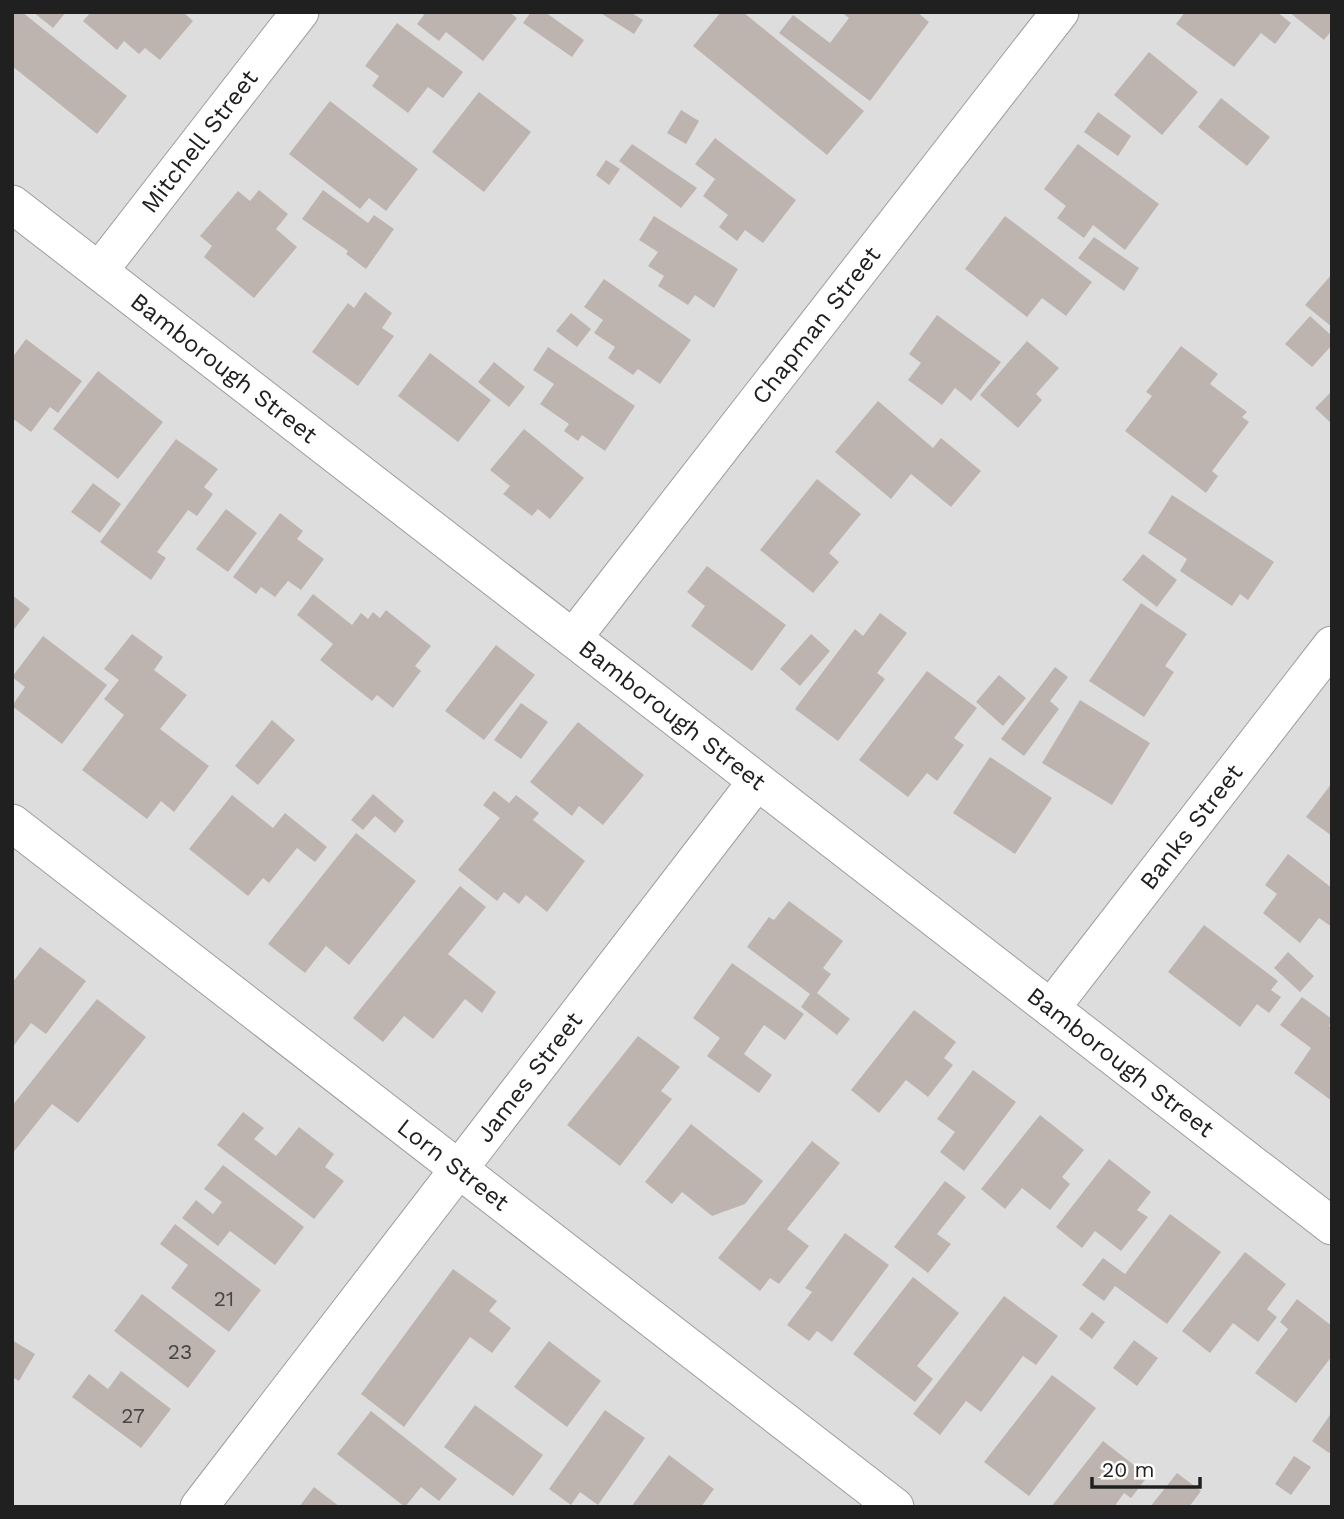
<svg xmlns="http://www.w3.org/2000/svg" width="1344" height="1519" font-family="'Work Sans',sans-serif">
<rect width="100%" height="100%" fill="#f0ebe7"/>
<!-- residential -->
<path fill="#dedddd" d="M12 12H1332V1507H12Z"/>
<!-- building -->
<path fill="#bdb4b0" d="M15 12H22L127 96 97 134 12 66V15Z
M33 12H66L53 28Z
M91 12H183L193 21 160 60 145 48 139 54 124 41 117 50 83 21Z
M421 12H509L517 18 483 61 446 32 439 41 417 24 424 15Z
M531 12H545L584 40 572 57 523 23Z
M599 12H630L643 20 634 34Z
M721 12H743L864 111 827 155 693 46Z
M841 12H917L929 22 870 101 779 33 793 15 830 43 849 18Z
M1185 12H1277L1291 23 1275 44 1261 33 1234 67 1176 24Z
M1289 12H1332V30L1324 40Z
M397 23 463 72 443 98 428 87 408 113 372 86 379 76 365 66Z
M1149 52 1198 92 1162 135 1114 95Z
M479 92 531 132 484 192 432 152Z
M1221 98 1270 137 1247 166 1198 127Z
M330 101 418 169 386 211 369 198 360 209 289 154Z
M681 110 699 121 686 144 667 133Z
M1098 112 1131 136 1118 156 1084 132Z
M715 138 796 200 763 243 745 230 737 241 719 227 728 215 703 196 715 179 695 164Z
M632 144 697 188 681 208 619 161Z
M1078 144 1159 204 1125 250 1093 225 1084 238 1057 218 1066 206 1044 189Z
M606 160 620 169 609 185 596 175Z
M259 190 288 214 276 229 297 247 254 298 204 257 212 246 200 236 238 191 250 201Z
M323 190 368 223 374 215 394 229 366 269 346 254 348 251 302 219Z
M654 216 738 269 714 308 695 295 688 305 658 286 664 276 648 266 658 252 639 240Z
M1005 216 1092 282 1066 316 1042 298 1027 317 965 269Z
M1094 237 1139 268 1124 291 1078 258Z
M1332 274V327L1305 305Z
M604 279 691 340 660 384 638 369 633 375 608 358 615 347 594 333 603 320 584 307Z
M365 292 392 313 382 328 394 336 358 386 312 352 348 303 354 308Z
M571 313 591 329 577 347 556 331Z
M937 315 1001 362 971 401 955 388 942 405 908 380 921 363 909 354Z
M1310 316 1332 336V345L1312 367 1285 344Z
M26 339 82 381 58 413 50 407 31 432 12 418V358Z
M1027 341 1059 368 1036 394 1042 400 1018 428 980 395Z
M1181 346 1218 374 1210 384 1247 412 1242 417 1249 422 1212 471 1218 476 1206 493 1125 431 1152 396 1146 392Z
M548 347 635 406 605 451 582 435 578 441 564 431 569 424 540 404 554 384 533 370Z
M430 353 491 400 458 442 398 396Z
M494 362 525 387 509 407 478 382Z
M98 371 163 422 118 479 53 429Z
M1332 391V424L1315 408Z
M878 401 933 448 941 438 981 471 951 507 911 474 891 499 835 452Z
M524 429 584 478 550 519 538 509 532 516 503 494 510 486 490 470Z
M176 439 218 469 204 487 213 494 197 516 188 510 157 552 166 558 151 580 100 542Z
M817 479 861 514 829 553 839 562 813 593 760 550Z
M93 483 121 504 100 533 71 512Z
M1172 495 1274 562 1248 600 1240 594 1232 606 1180 571 1187 559 1148 533Z
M226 509 257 533 228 572 196 549Z
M280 513 303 531 297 539 324 559 301 590 288 581 275 597 261 587 256 594 233 577Z
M1143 554 1177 580 1157 607 1122 580Z
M707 566 786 625 752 671 691 626 705 606 687 592Z
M313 594 352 625 361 613 368 619 373 612 380 618 386 610 431 646 415 666 421 671 393 708 377 695 372 701 320 660 333 644 297 615Z
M12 595 30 609 12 632Z
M1141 603 1187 634 1165 666 1174 672 1144 717 1089 681Z
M880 613 907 633 877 673 885 679 838 741 795 709 855 629 863 636Z
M132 634 163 657 154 670 187 695 160 729 209 766 174 812 161 801 147 819 82 770 124 715 104 699 119 680 104 669Z
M811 634 830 651 800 686 780 669Z
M43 636 107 685 62 744 12 706 25 687 12 677Z
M496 645 535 675 484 740 445 711Z
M1055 667 1068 677 1050 701 1059 709 1024 756 1001 739Z
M927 671 977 708 954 738 964 745 937 781 927 773 908 797 859 760Z
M999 675 1026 698 1003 726 976 702Z
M1080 700 1150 743 1112 805 1042 763Z
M521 703 548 722 521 759 494 740Z
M272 720 295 740 258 785 235 766Z
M578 722 644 775 603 825 579 806 572 816 530 782Z
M990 757 1052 798 1015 854 953 813Z
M1332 783V836L1306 817Z
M494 791 509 803 516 795 539 813 533 820 585 861 547 912 526 895 519 904 504 892 497 901 458 870 500 818 483 805Z
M373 794 404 821 395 833 375 816 363 830 351 820Z
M232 795 273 828 285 813 327 847 315 862 297 848 269 883 263 878 248 896 189 849Z
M356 833 416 881 349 965 326 946 305 973 268 944Z
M1288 854 1332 888V927L1319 918 1300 943 1263 913 1277 894 1265 885Z
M460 886 486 907 448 954 496 992 482 1013 465 999 433 1039 404 1016 383 1042 353 1018Z
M789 901 843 941 823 968 831 974 817 993 850 1019 837 1035 801 1007 810 994 747 947 769 917 774 920Z
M1204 925 1278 981 1271 990 1281 997 1269 1013 1257 1004 1240 1027 1168 972Z
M40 947 86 981 46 1034 31 1023 12 1048V983Z
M1288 952 1314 976 1300 992 1274 968Z
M732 963 804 1014 785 1040 764 1025 744 1054 772 1075 759 1093 707 1056 720 1038 693 1018Z
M1302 997 1332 1019 1329 1026 1332 1029V1101L1294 1073 1311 1048 1280 1025Z
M97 999 146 1037 78 1123 52 1104 12 1154V1106Z
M914 1010 956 1042 944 1058 953 1065 928 1097 906 1080 879 1113 851 1090Z
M638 1036 680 1067 661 1091 672 1099 620 1166 567 1125Z
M973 1070 1016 1102 964 1171 940 1152 955 1132 937 1119Z
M243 1112 264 1128 254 1139 276 1156 299 1127 334 1154 325 1167 344 1181 314 1219 217 1145Z
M1040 1115 1084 1150 1062 1177 1070 1184 1050 1210 1022 1188 1005 1209 981 1189Z
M691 1124 763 1181 745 1204 712 1216 682 1192 672 1204 645 1182Z
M812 1141 840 1163 787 1229 809 1246 779 1284 770 1278 760 1291 718 1258Z
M1109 1159 1151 1192 1137 1210 1148 1217 1121 1251 1095 1231 1082 1248 1056 1227Z
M223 1165 304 1227 275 1265 230 1231 218 1246 182 1218 196 1200 213 1214 222 1202 204 1189Z
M945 1181 966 1197 937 1234 951 1244 928 1273 894 1247Z
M1170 1214 1221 1252 1167 1324 1115 1286 1104 1301 1082 1285 1103 1258 1125 1274Z
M175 1224 261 1290 229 1332 171 1288 188 1265 160 1244Z
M845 1233 889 1265 832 1342 817 1331 809 1341 787 1325 812 1292 805 1288Z
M1245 1252 1286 1284 1267 1309 1277 1317 1258 1342 1233 1323 1210 1353 1182 1331Z
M453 1269 497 1301 489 1311 511 1328 492 1353 470 1337 404 1427 361 1394Z
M913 1277 959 1313 917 1366 933 1379 915 1402 853 1354Z
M142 1294 216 1351 188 1388 114 1331Z
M1004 1296 1058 1336 1036 1365 1023 1356 981 1412 966 1401 940 1435 913 1414Z
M1297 1299 1332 1326V1356L1296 1403 1255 1373 1288 1329 1280 1322Z
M1092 1312 1105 1322 1092 1339 1079 1329Z
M12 1340 35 1354 19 1381 12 1377Z
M1134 1340 1158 1358 1137 1386 1113 1368Z
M549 1341 601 1381 567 1427 514 1387Z
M121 1371 171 1409 141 1448 72 1397 89 1374 108 1389Z
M1052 1375 1096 1408 1029 1496 984 1462Z
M475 1405 543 1455 513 1496 444 1447Z
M605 1410 645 1438 598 1505 580 1492 571 1505 549 1489Z
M371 1411 457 1479 439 1501 421 1487 405 1507 337 1454Z
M1332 1412V1449L1329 1453 1312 1441Z
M1103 1441 1148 1476 1131 1498 1124 1493 1114 1507H1051Z
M669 1455 714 1489 701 1507H631Z
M1294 1456 1311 1467 1291 1495 1275 1484Z
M1177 1473 1201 1491 1189 1507H1150Z
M314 1487 340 1507H299Z"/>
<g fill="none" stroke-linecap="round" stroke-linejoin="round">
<!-- street casing -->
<g stroke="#9d9d9d" stroke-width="39">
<g id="street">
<path id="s1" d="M12 204 1332 1226"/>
<path id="s2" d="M99 271 300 12"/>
<path id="s3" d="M573 638 1060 12"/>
<path id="s4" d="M12 823 895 1507"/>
<path id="s5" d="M1051 1008 1332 645"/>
<path id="s6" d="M199 1507 757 781"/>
</g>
</g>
<!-- street -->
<use href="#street" stroke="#fff" stroke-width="37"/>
</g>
<g text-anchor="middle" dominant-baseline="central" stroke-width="5" stroke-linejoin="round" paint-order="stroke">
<!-- number labels -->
<g font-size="21" fill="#474544">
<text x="224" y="1298">21</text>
<text x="180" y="1351">23</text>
<text x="133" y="1415">27</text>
</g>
<!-- street labels -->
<g font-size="24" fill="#202020" stroke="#fff">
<text stroke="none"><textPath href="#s2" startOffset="164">Mitchell Street</textPath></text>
<text stroke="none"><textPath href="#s3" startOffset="396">Chapman Street</textPath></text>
<text stroke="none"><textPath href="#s1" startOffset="268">Bamborough Street</textPath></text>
<text stroke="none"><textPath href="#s1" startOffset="835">Bamborough Street</textPath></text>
<text stroke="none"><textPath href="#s5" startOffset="229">Banks Street</textPath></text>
<text stroke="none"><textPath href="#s1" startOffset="1402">Bamborough Street</textPath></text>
<text stroke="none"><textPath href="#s6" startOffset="542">James Street</textPath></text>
<text stroke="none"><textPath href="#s4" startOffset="558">Lorn Street</textPath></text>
</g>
</g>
<!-- border -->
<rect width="1344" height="1519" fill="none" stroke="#202020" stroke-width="28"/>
<!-- scale -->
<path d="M1092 1477v10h108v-10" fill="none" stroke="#202020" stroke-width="3.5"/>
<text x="1102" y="1477" font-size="21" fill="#202020" stroke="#ffffff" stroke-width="5" paint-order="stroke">20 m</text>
</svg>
